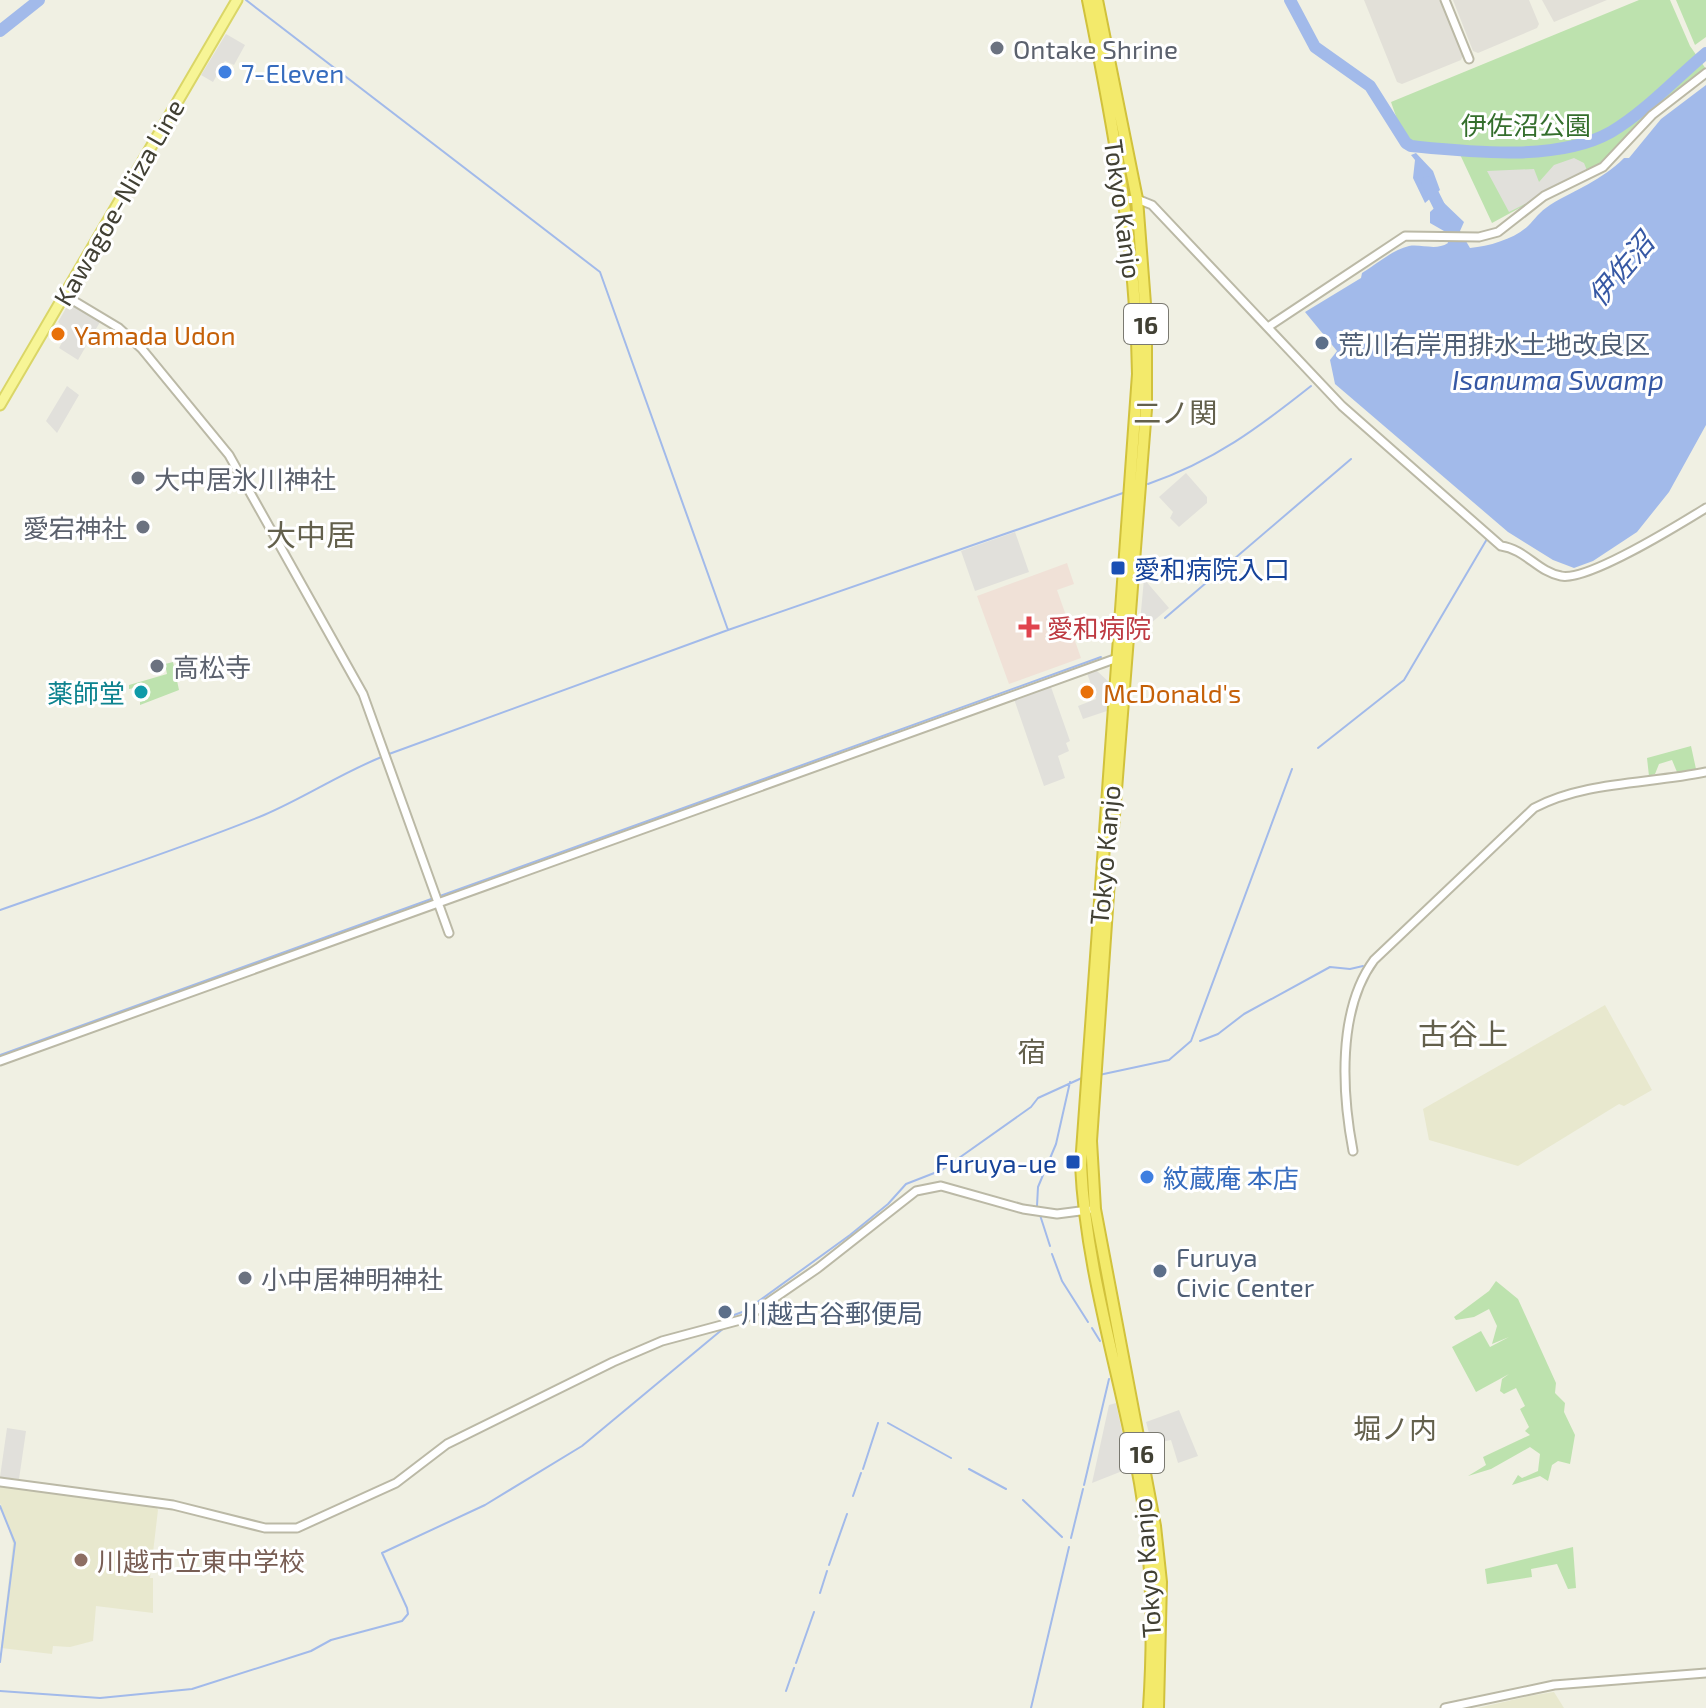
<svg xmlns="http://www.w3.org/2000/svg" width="1706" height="1708" font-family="'Exo 2','Noto Sans JP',sans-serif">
<rect width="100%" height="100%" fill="#f0f0e3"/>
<!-- industrial -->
<path fill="#e2e0d8" d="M1364 0H1441L1463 55 1461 60 1402 84 1397 82Z
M1453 0H1529L1539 24 1537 28 1478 53 1473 51Z
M1542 0H1607L1554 22Z"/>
<!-- education -->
<path fill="#e8e8ce" d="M1605 1005 1652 1090 1624 1106 1619 1104 1518 1166 1429 1140 1423 1109Z
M0 1486 156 1506 158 1510 150 1578H153V1613L96 1606 93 1641 70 1647 53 1646 52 1654 1 1648 13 1543 0 1503Z
M1554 1692 1564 1708H1478L1529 1696Z"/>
<!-- medical -->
<path fill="#f0e1d7" d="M1067 563 1074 584 1057 590 1081 658 1009 684 977 596Z"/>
<!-- green -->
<path fill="#bde2ae" d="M1639 0H1670L1690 46 1706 69 1656 107 1604 162 1492 223 1457 148C1410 144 1407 149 1391 102Z
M1676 0H1706V37L1695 45Z
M173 662 179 690 140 705V702L148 699 145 686 129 689V685L167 674 165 664Z
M1691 746 1696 769 1677 772 1672 760 1659 764 1655 774 1649 776 1647 758Z
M1496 1281 1518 1299 1556 1383 1555 1393 1565 1403 1564 1412 1575 1435 1570 1464 1558 1461 1552 1465 1548 1481 1540 1476 1512 1485 1518 1475 1522 1478 1538 1471 1540 1454 1530 1447 1491 1469 1468 1476 1486 1465 1483 1457 1530 1435 1525 1431 1529 1427 1520 1409 1525 1406 1516 1388 1504 1394 1500 1391 1502 1379 1509 1374 1476 1392 1452 1347 1481 1331 1490 1347 1509 1337 1492 1344 1497 1326 1489 1309 1474 1317 1456 1320 1454 1317 1489 1291Z
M1573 1547 1576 1588 1568 1589 1557 1564 1531 1569 1532 1577 1487 1584 1485 1569Z"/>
<!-- parking -->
<path fill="#e1e0db" d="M226 34 245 45 234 65 225 61 213 82 201 75Z
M1574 158 1584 163 1588 173 1509 212 1487 171 1534 169 1539 182 1554 165Z
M69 303 100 322 78 360 59 348 68 331 58 322Z
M67 386 79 395 57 433 46 421Z
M1186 473 1207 497V503L1179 527 1170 518 1173 512 1159 497Z
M1015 532 1029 572 975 591 961 551Z
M1144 579 1169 608 1139 633Z
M1096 670 1110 683 1107 711 1083 719 1078 706 1096 699 1087 673Z
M1051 687 1070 741 1066 743 1069 751 1058 756 1065 778 1044 786 1014 699Z
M1116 1403 1130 1468 1092 1483 1109 1405Z
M1179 1410 1198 1456 1178 1463 1171 1440 1152 1444 1146 1422Z
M7 1428 26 1431 19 1479 0 1477Z"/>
<!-- water -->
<path fill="#a2baea" d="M1706 85V425L1669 492 1637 532 1593 561 1574 568 1553 560 1508 532 1335 384 1330 360 1337 351 1305 312 1361 278 1362 273C1377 264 1392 250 1409 246 1422 244 1436 251 1448 243L1444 231 1430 223V212L1442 201 1464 222 1460 231 1470 248C1490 246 1514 239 1528 226 1535 219 1539 212 1550 205 1576 189 1601 181 1624 158H1629L1661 119Z
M1416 153 1433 171 1440 190 1425 203 1413 178 1415 160 1411 155Z"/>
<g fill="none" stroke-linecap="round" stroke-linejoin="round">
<!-- stream -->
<path stroke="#a2baea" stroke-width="2" d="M246 0 600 272 728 630
M1148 484C1214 461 1258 428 1311 386
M1165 618 1351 459
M1318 748 1404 680 1487 539
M389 754 728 630 1123 493
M440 896 1101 657
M0 910C88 879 178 850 264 815 306 797 341 773 384 756
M1200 1041 1218 1034 1244 1014 1330 967 1350 969 1363 966
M0 1055 434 898
M1099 1075 1169 1060 1191 1041 1292 769
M1037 1206 1038 1187 1056 1144 1070 1082
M1040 1215 1050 1246
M1052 1254 1062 1281 1088 1322
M725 1322 726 1318 745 1311 850 1235 888 1204 906 1184 942 1170 1031 1107 1038 1098 1084 1077
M1092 1328 1100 1341
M888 1423 951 1458
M863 1469 878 1423
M969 1469 1006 1489
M1084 1485 1109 1379
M853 1496 861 1473
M1023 1500 1062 1537
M0 1506 15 1543 0 1662
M1071 1538 1083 1489
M829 1565 847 1514
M820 1593 827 1571
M796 1663 814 1612
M0 1691 100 1698 192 1689 311 1651 331 1640 402 1621 408 1614 407 1608 382 1553 485 1505 582 1446 724 1328
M786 1691 794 1668
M1031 1708 1069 1547"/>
<!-- river -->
<path stroke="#a2baea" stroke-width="12" d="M1290 0 1315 47 1370 86 1406 143 1411 146C1471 152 1558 162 1611 132 1645 112 1675 79 1706 53
M0 31 39 0
M1427 182 1445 218"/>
<!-- minor casing -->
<g stroke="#bbb9a6" stroke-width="11">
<path id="minor" d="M1445 0 1469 59
M1125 200 1137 199 1152 205 1342 406 1501 546C1525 549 1538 572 1561 576 1587 582 1680 524 1706 508
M64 295 119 328 142 349 229 455 363 694 449 933
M1268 327 1405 236 1479 237 1498 232 1544 196 1603 167 1652 115 1706 73
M0 1061 1120 657
M1353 1151C1342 1093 1337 1010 1374 960L1534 808C1585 781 1650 784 1706 772
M0 1482 173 1505 265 1528H297L396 1483 447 1444 613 1362 662 1341 744 1319 818 1268 916 1191 941 1186 1023 1209 1057 1214 1088 1210
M1445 1708 1554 1685 1706 1673"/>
</g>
<!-- major casing -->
<g stroke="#dad667" stroke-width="13">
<path id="major" d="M0 405 237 0"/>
</g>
<!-- highway casing -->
<g stroke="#d1c23c" stroke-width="14">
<path id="highway" d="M1088 0C1113 124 1136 247 1138 374L1081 1165C1086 1273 1121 1376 1140 1483 1153 1558 1154 1632 1149 1708
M1097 0 1137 199 1146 317V409L1113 828
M1109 880 1091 1141 1095 1209 1155 1526 1161 1582 1158 1708"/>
</g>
<!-- minor -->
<use href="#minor" stroke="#fff" stroke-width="7"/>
<!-- major -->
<use href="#major" stroke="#f7f596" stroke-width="9"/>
<!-- highway -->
<use href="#highway" stroke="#f3ea6b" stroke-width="10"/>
</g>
<!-- markers -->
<g fill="#6b7280" stroke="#fff" stroke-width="3">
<circle cx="997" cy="48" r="8"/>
<circle cx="138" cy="478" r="8"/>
<circle cx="143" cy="527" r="8"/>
<circle cx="157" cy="666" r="8"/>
<circle cx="245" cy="1278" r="8"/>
</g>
<g fill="#3f7fe0" stroke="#fff" stroke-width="3">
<circle cx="225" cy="72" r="8"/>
<circle cx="1147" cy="1177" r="8"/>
</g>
<g fill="#e8710a" stroke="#fff" stroke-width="3">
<circle cx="58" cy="334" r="8"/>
<circle cx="1087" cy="692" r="8"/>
</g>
<g fill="#5c6f8a" stroke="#fff" stroke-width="3">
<circle cx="1322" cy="343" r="8"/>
<circle cx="1160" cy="1271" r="8"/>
<circle cx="725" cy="1312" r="8"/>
</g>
<g fill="#1a4fb4" stroke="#fff" stroke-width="3">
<rect x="1110" y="560" width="16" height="16" rx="4"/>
<rect x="1065" y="1154" width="16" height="16" rx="4"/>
</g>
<path fill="#e0444e" stroke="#fff" stroke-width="3" d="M1025 615h8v8h8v8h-8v8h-8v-8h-8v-8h8z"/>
<circle fill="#0f9aa8" stroke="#fff" stroke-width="3" cx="141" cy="692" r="8"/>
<circle fill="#8d6e63" stroke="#fff" stroke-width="3" cx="81" cy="1560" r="8"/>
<g text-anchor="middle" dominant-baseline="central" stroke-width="6" stroke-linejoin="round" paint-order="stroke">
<!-- shield labels -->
<g fill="#fff" stroke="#7a7971" stroke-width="2">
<rect x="1124" y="304" width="44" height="40" rx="6"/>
<rect x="1120" y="1433" width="44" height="40" rx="6"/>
</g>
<g font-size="24" font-weight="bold" fill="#414034">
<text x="1146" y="324">16</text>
<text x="1142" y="1453">16</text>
</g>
<!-- worship labels -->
<g font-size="26" fill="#5b616d" stroke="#fff" text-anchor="start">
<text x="1013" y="48">Ontake Shrine</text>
<text x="154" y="478">大中居氷川神社</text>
<text x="127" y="527" text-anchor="end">愛宕神社</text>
<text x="173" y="666">高松寺</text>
<text x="261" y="1278">小中居神明神社</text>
</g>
<!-- shop labels -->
<g font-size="26" fill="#366cbe" stroke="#fff" text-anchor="start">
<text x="241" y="72">7-Eleven</text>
<text x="1163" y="1177">紋蔵庵 本店</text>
</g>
<!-- park labels -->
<g font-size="26" fill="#346e2c" stroke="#fff">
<text x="1526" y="124">伊佐沼公園</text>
</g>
<!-- street labels -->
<g font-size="26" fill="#414034" stroke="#fff">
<text transform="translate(118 202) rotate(-60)">Kawagoe-Niiza Line</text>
<text transform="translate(1124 209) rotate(82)">Tokyo Kanjo</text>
<text transform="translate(1104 855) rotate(-85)">Tokyo Kanjo</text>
<text transform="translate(1146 1568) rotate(-94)">Tokyo Kanjo</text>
</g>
<!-- food labels -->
<g font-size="26" fill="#c56008" stroke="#fff" text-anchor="start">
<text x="74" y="334">Yamada Udon</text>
<text x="1103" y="692">McDonald's</text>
</g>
<!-- service labels -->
<g font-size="26" fill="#4e5e75" stroke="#fff" text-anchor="start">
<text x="1338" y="343">荒川右岸用排水土地改良区</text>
<text x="1176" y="1256">Furuya<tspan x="1176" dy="30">Civic Center</tspan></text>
<text x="741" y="1312">川越古谷郵便局</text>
</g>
<!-- transit labels -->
<g font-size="26" fill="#164399" stroke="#fff" text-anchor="start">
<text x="1134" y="568">愛和病院入口</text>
<text x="1057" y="1162" text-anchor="end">Furuya-ue</text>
</g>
<!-- health labels -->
<g font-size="26" fill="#be3a42" stroke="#fff" text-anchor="start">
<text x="1047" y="627">愛和病院</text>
</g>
<!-- culture labels -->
<g font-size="26" fill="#0d838f" stroke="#fff" text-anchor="end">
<text x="125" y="692">薬師堂</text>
</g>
<!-- education labels -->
<g font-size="26" fill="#785e54" stroke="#fff" text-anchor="start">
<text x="97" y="1560">川越市立東中学校</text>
</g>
<!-- water labels -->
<g font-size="28" font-style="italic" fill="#3658a4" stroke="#fff">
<text transform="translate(1620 269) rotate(-50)">伊佐沼</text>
<text x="1558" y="379">Isanuma Swamp</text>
</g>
<!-- neighbourhood labels -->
<g font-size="28" fill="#63604c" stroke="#fff">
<text x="1175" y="412">二ノ関</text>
<text x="1032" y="1051">宿</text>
<text x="1395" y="1428">堀ノ内</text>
</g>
<!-- quarter labels -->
<g font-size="30" fill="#63604c" stroke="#fff">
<text x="311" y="534">大中居</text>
<text x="1463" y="1033">古谷上</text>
</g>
</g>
</svg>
